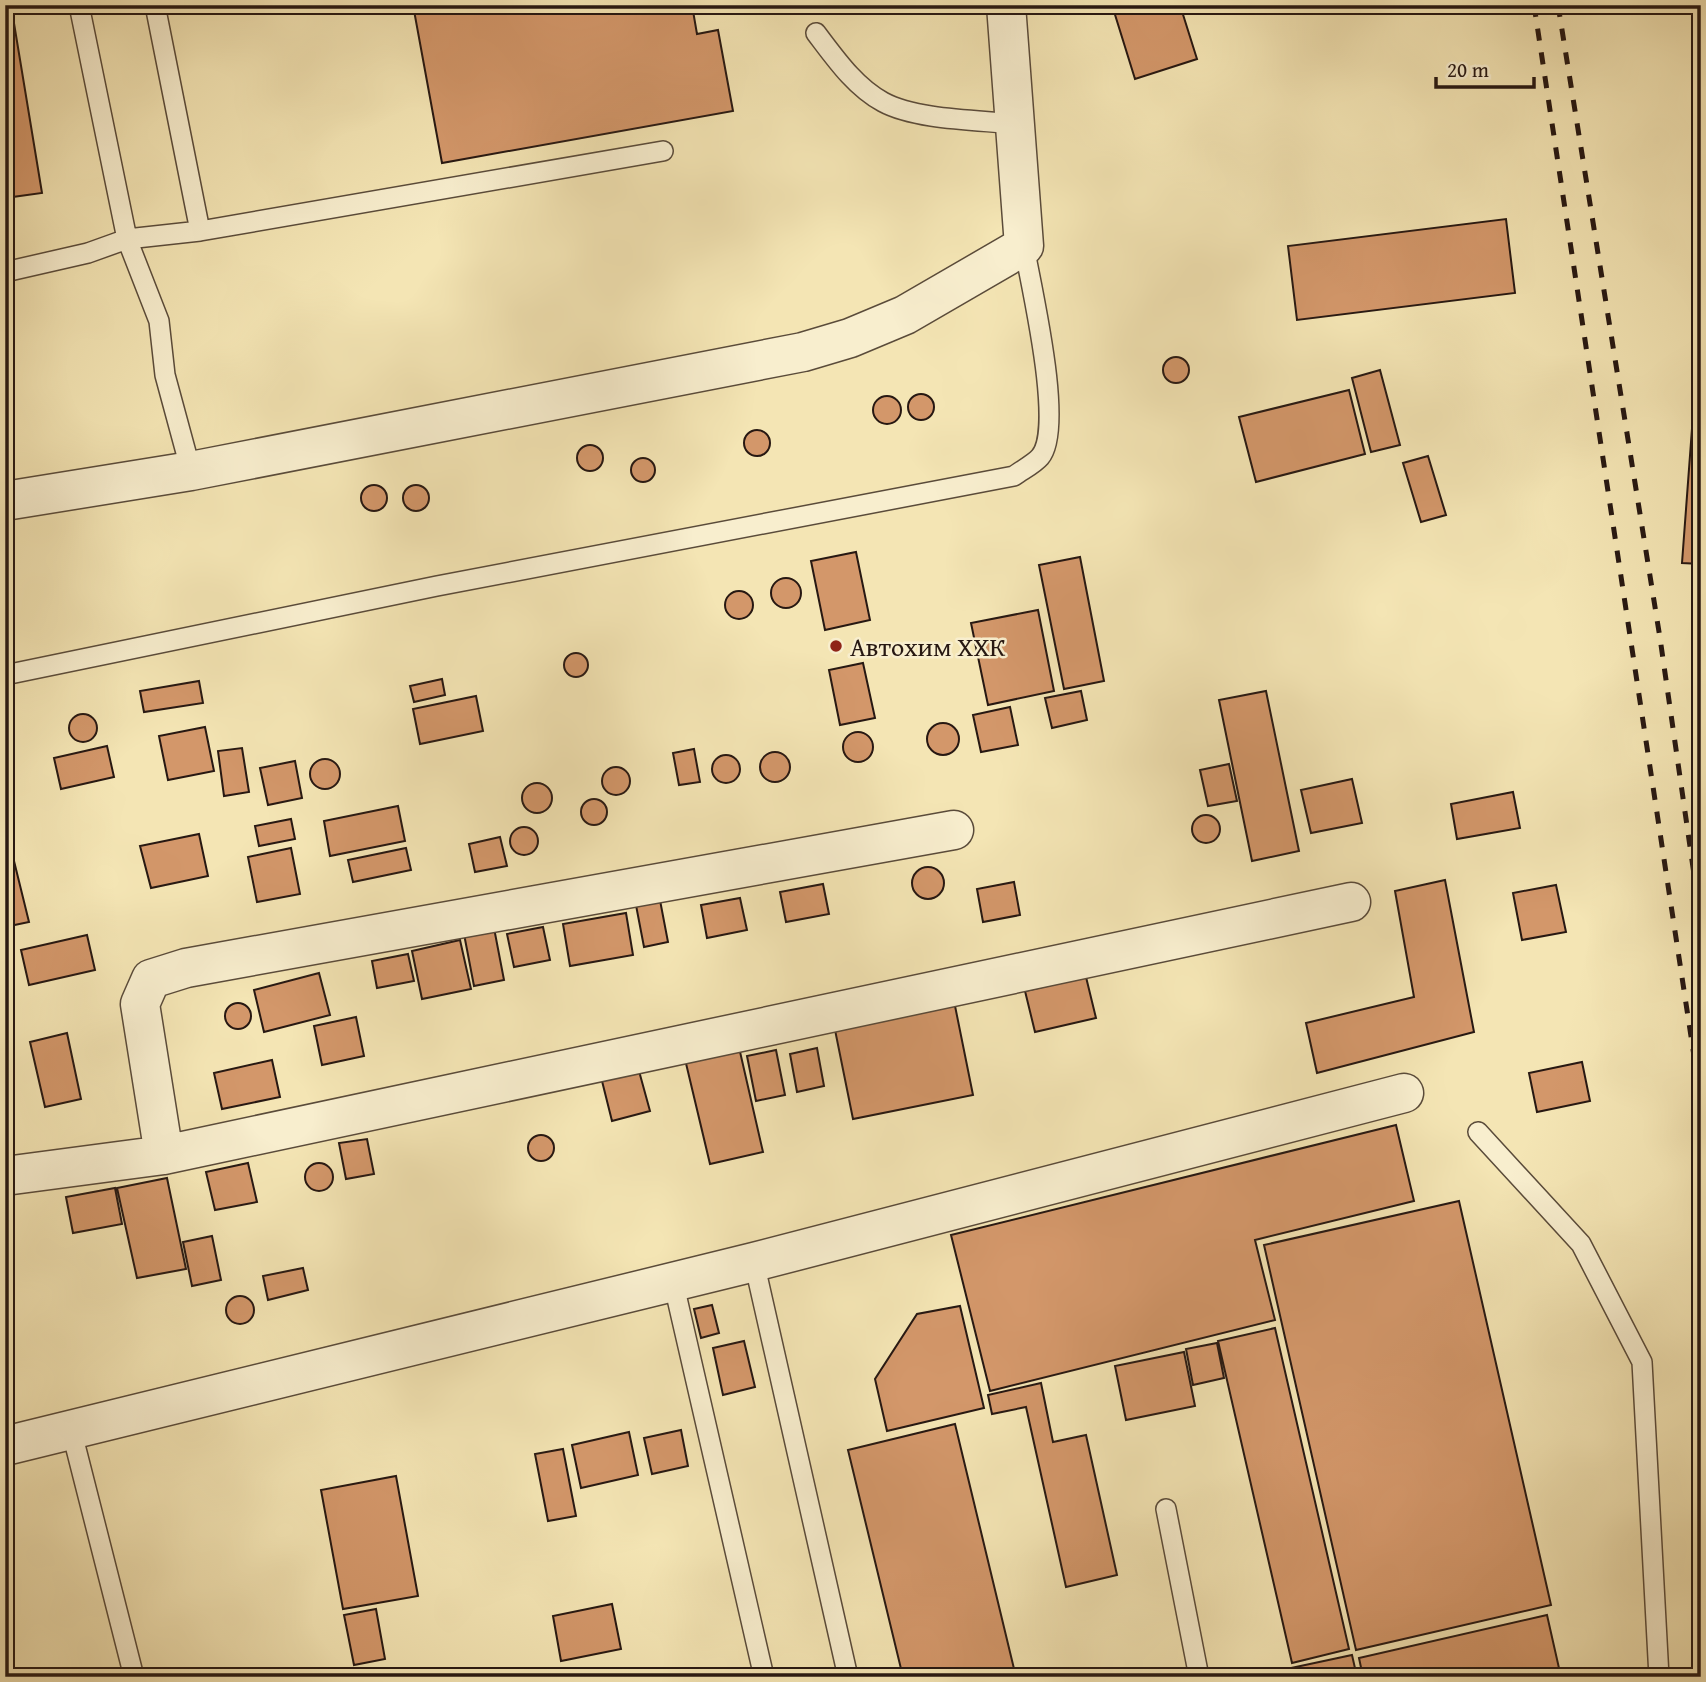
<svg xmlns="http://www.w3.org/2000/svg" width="1706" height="1682" font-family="'Gentium Book Plus',serif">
<rect width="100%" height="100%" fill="#f4e5b4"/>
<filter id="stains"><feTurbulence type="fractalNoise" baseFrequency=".00286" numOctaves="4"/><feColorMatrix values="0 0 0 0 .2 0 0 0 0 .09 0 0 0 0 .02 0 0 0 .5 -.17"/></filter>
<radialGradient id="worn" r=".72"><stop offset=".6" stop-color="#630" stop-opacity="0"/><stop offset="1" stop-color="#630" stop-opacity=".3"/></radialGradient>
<!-- building -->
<path fill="#d3976a" stroke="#271812" stroke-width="2" d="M5 5H11L42 193 5 198Z
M413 5H692L697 34 718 30 733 111 442 163Z
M1112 5H1180L1197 59 1135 79Z
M1506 219 1515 293 1297 320 1288 246Z
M1163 370a13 13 0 1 1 26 0a13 13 0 1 1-26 0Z
M1380 370 1400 445 1371 452 1352 378Z
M1696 375H1701V564L1682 563Z
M1349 390 1365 454 1256 482 1239 417Z
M908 407a13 13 0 1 1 26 0a13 13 0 1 1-26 0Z
M873 410a14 14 0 1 1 28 0a14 14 0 1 1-28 0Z
M744 443a13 13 0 1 1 26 0a13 13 0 1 1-26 0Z
M577 458a13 13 0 1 1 26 0a13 13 0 1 1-26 0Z
M1428 456 1446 515 1421 522 1403 463Z
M631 470a12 12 0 1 1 24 0a12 12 0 1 1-24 0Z
M403 498a13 13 0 1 1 26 0a13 13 0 1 1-26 0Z
M361 498a13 13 0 1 1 26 0a13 13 0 1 1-26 0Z
M856 552 870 620 825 630 811 561Z
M1080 557 1104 681 1064 689 1039 565Z
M771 593a15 15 0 1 1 30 0a15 15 0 1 1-30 0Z
M725 605a14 14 0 1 1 28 0a14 14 0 1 1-28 0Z
M1038 610 1054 691 988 705 971 623Z
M564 665a12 12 0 1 1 24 0a12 12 0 1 1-24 0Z
M863 663 875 718 840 725 829 670Z
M442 679 445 695 414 702 410 686Z
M199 681 203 703 144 712 140 691Z
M1081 691 1087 720 1052 728 1045 698Z
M1266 691 1299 851 1252 861 1219 700Z
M476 696 483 731 420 744 413 709Z
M1010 707 1018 745 981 752 973 715Z
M69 728a14 14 0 1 1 28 0a14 14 0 1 1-28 0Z
M927 739a16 16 0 1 1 32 0a16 16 0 1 1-32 0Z
M205 727 214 771 168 780 159 736Z
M843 747a15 15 0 1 1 30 0a15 15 0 1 1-30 0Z
M107 746 114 777 61 789 54 758Z
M242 748 249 792 224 796 218 751Z
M694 749 700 782 679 785 673 753Z
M760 767a15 15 0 1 1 30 0a15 15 0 1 1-30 0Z
M712 769a14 14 0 1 1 28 0a14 14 0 1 1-28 0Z
M310 774a15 15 0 1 1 30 0a15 15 0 1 1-30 0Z
M295 761 302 798 268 805 260 768Z
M1229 764 1237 801 1208 806 1200 770Z
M602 781a14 14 0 1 1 28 0a14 14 0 1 1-28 0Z
M1352 779 1362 823 1311 833 1301 790Z
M522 798a15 15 0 1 1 30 0a15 15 0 1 1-30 0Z
M1513 792 1520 828 1457 839 1451 804Z
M581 812a13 13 0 1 1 26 0a13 13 0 1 1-26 0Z
M398 806 405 841 330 856 324 821Z
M1192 829a14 14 0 1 1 28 0a14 14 0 1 1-28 0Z
M291 819 295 839 259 846 255 826Z
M510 841a14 14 0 1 1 28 0a14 14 0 1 1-28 0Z
M199 834 208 876 151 888 140 846Z
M500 837 507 866 475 872 469 844Z
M291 848 300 894 257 902 248 857Z
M406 848 411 870 353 882 348 860Z
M14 861 29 922 5 927V863Z
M912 883a16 16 0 1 1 32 0a16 16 0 1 1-32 0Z
M1445 880 1474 1032 1317 1073 1306 1023 1414 997 1395 891Z
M1014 882 1020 915 983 922 977 889Z
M823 884 829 914 786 922 780 892Z
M1556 885 1566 932 1522 940 1513 893Z
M659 895 668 942 644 947 635 900Z
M740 898 747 930 707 938 701 905Z
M626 913 633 955 570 966 563 924Z
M543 927 550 960 514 967 507 934Z
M494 928 504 980 474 986 464 934Z
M87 935 95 970 29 985 21 950Z
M460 940 471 989 422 999 412 951Z
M408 954 414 981 377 988 372 961Z
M319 973 330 1015 264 1032 254 990Z
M1086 977 1096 1018 1035 1032 1025 991Z
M952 991 973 1095 853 1119 832 1015Z
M225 1016a13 13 0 1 1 26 0a13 13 0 1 1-26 0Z
M356 1017 364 1056 322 1065 314 1026Z
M67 1033 81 1099 45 1107 30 1042Z
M738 1043 763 1152 710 1164 684 1055Z
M817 1048 824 1086 797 1092 790 1054Z
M776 1050 785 1095 756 1101 747 1056Z
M272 1060 280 1097 222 1109 214 1073Z
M1582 1062 1590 1101 1537 1112 1529 1073Z
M639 1071 650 1111 612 1121 602 1081Z
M1396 1125 1414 1201 1255 1240 1275 1320 990 1391 951 1235Z
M528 1148a13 13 0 1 1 26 0a13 13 0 1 1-26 0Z
M367 1139 374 1174 346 1179 339 1143Z
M248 1163 257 1202 215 1210 206 1172Z
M305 1177a14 14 0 1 1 28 0a14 14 0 1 1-28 0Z
M167 1178 186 1269 137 1278 117 1188Z
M115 1188 122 1224 73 1233 66 1197Z
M1459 1201 1551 1605 1356 1650 1264 1245Z
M212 1236 221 1280 192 1286 183 1242Z
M303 1268 308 1290 268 1300 263 1276Z
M226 1310a14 14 0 1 1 28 0a14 14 0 1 1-28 0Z
M712 1305 719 1333 701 1338 694 1309Z
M960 1306 984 1408 887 1431 875 1379 917 1314Z
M1275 1328 1349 1649 1292 1663 1218 1341Z
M744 1341 755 1387 723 1395 713 1348Z
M1217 1343 1224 1378 1193 1385 1186 1349Z
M1184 1352 1195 1406 1126 1420 1115 1366Z
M1041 1383 1053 1442 1086 1435 1117 1575 1066 1587 1026 1407 992 1414 988 1395Z
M955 1424 1016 1677H903L848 1450Z
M681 1430 688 1466 652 1474 644 1438Z
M629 1432 638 1475 581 1488 572 1445Z
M563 1449 576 1516 548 1521 535 1454Z
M396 1476 418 1596 343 1609 321 1490Z
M612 1604 621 1649 561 1661 553 1616Z
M376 1609 385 1659 354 1665 344 1615Z
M1547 1615 1561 1677H1363L1359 1658Z
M1352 1655 1357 1677H1293L1291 1668Z"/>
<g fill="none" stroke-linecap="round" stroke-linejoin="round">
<!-- service casing -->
<g stroke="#5a4b3a" stroke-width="22">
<path id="service" d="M79 5 127 239 200 231
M155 5 200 231 663 151
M816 33C835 58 855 87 883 102 916 120 979 120 1016 124
M5 272 88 253 127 239 159 321 165 375 191 471
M5 675 437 586 1014 476C1022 470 1034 464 1040 457 1065 429 1031 286 1024 246
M1478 1132 1581 1244 1642 1362 1659 1677
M754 1262 848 1677
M673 1281 764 1677
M71 1429 134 1677
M1166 1509 1199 1677"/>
</g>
<!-- minor casing -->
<g stroke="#5a4b3a" stroke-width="41">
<path id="minor" d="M5 501 191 471 803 352 850 338 905 315 1024 246 1006 5
M164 1155 140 1004 151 979 186 968 954 830
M5 1176 164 1155 1351 902
M5 1446 754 1262 1404 1093"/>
</g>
<!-- service -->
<use href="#service" stroke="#f8eece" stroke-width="19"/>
<!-- minor -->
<use href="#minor" stroke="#f8eece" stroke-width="38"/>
<!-- rail -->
<path stroke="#271812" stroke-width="5" stroke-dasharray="12 12" stroke-linecap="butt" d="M1534 5 1701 1102
M1558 5 1660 638 1701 923"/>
</g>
<!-- markers -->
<circle fill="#8f2418" stroke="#f8eece" stroke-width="2.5" cx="836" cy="646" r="7"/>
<g text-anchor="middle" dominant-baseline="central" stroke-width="5" stroke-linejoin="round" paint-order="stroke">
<!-- poi labels -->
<g font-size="26" fill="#271812" stroke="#f8eece" text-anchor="start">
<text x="850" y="646">Автохим ХХК</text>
</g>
</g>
<!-- margin -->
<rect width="1706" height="1682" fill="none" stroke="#f4e5b4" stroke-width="28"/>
<rect x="7" y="7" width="1692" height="1668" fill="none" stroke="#271812" stroke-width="3.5"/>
<rect x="14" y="14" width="1678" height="1654" fill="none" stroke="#271812" stroke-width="2"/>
<!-- scale -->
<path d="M1436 77v10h98v-10" fill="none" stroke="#271812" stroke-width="3.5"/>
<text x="1447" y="77" font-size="21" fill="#271812" stroke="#f8eece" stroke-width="5" paint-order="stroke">20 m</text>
<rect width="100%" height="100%" filter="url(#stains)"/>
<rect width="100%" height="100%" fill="url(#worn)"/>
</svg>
